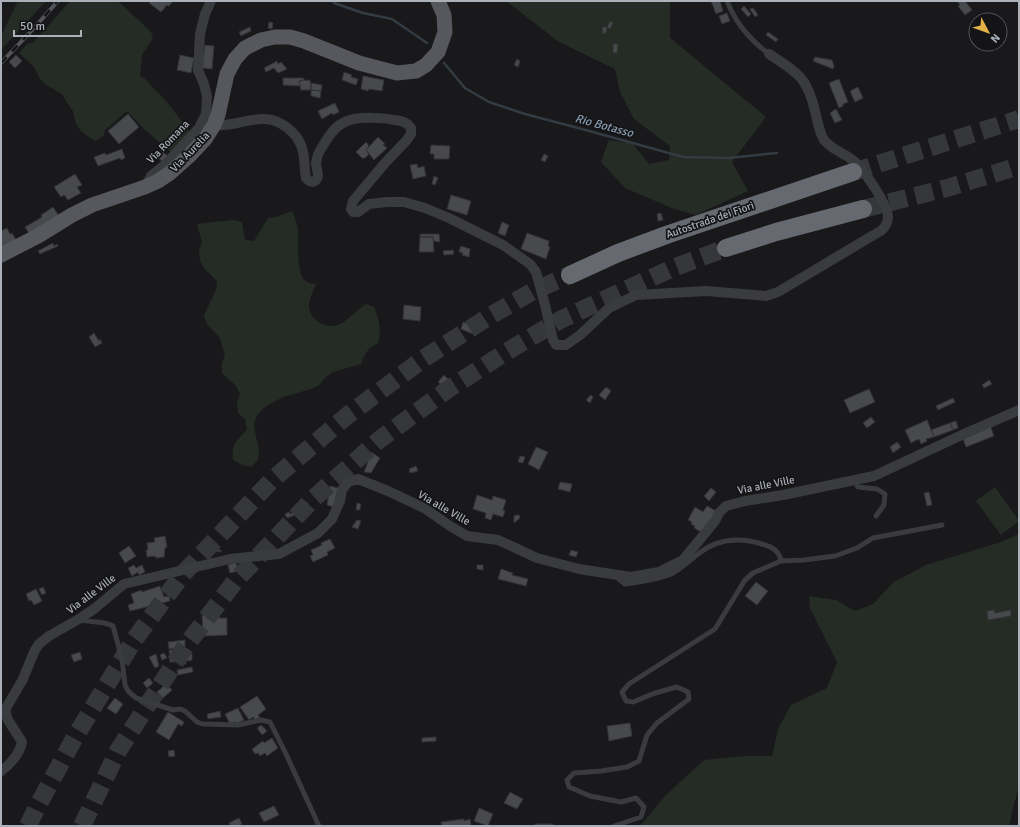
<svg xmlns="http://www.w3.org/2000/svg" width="1020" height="827" font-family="Signika,sans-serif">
<rect width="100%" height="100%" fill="#19191b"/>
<!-- green -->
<path fill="#252c26" d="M18 1H46L1 50V36Z
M70 1H118L151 32 153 38 142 55 140 76 145 79 167 102 190 132 172 153 144 129 127 111 105 130 104 135 96 141 90 138 80 130 76 124 73 111 69 106 62 94 45 84 40 79 34 67 19 53 28 43H33Z
M506 1H670V38L766 117 732 162 748 191 696 215 674 209 625 188 601 162 609 140 633 144 649 164 669 160 670 146 634 119 620 92 615 69 559 42Z
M292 211C295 218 297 223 298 230 299 242 295 275 307 282 309 283 313 284 316 284 313 292 308 300 309 308 311 321 327 329 338 325 349 320 356 310 366 304L374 307C379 319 382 330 378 343 368 348 365 353 361 364L333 372 325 378 319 385 311 389 283 397 265 407 258 414 254 423 255 432 259 450 258 460 251 467 242 465 233 460C231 444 237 441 247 429L245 419 238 413 237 403 240 394 236 386 222 373V363L225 355 220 338 207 324 204 315 216 290 217 281 204 268 200 260 199 251 202 242 197 224 233 220 242 222 245 240 254 241 268 218 276 217Z
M995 487 1019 521 1001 535 976 501Z
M1019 534V787L1014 804 1009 826H640L665 796 704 760 745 756H772L778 729 791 705 827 688 837 662 810 608 809 596 836 600 855 611 873 604 894 582 926 565 1001 542Z"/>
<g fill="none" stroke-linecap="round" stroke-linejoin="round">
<!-- stream -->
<path stroke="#333b43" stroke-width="2.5" d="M333 1 334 3 363 13 392 19 427 43
M444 63 465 88 489 102 525 114 582 129 683 157 729 158 777 153"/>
</g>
<!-- building -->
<path fill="#48494d" stroke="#333336" d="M150 1H173L169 6 167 5 161 12 149 3Z
M711 1H720L723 11 716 14Z
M957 1H967L966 2 972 10 965 15 958 6 960 5Z
M744 6 751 14 748 17 741 9Z
M753 8 758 15 755 17 750 9Z
M727 13 730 21 722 24 719 16Z
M610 21 613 23 610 29 607 27Z
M269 22 273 23 272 29 268 28Z
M250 27 251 31 241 36 239 32Z
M602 27H607L606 33 603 34Z
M768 32 778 39 776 42 766 35Z
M613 44H618L617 53H613Z
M205 45 214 46 212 69 202 68Z
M16 55 22 61 15 68 9 62Z
M180 55 194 58 191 73 177 70Z
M815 57 832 60 834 66 833 69 813 61Z
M517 59 520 61 518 67 514 65Z
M277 61 278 64 281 62 287 69 278 73 274 68 266 72 264 68Z
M344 72 352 75 351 77 358 79 356 85 342 80Z
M363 76 384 80 382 91 369 89 368 91 361 89Z
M283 78H304V80L299 81 300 86 283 85Z
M839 79 848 102 843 104V106L839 108 829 83Z
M310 80 311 90H301L299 81Z
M311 83 322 85 321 91 311 90Z
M858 87 863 98 855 102 850 91Z
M311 90 321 91 320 98 311 96Z
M335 103 339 112 333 115 332 113 322 119 318 111Z
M836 109 842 120 835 123 830 113Z
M128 114 139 127 119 144 108 131Z
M378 137 385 144 383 145 387 148 374 160 366 150Z
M366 142 369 146 366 150 369 154 365 158H362L356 152Z
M431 145 450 146 449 159H434V154H430Z
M122 149 125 158 121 160 120 158 98 166 94 157 105 153 106 155Z
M162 151 169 157 163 163 157 156Z
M544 154 548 156 545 162 541 160Z
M417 164 418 168 424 166 426 176 413 179 410 165Z
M75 174 82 185 77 187 81 193 68 200 64 195 61 197 54 187Z
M434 176 438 178 435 185 432 184Z
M451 195 471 201 467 215 447 209Z
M53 207 59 216 30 235 25 227 42 217 41 215Z
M661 213 663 220 658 221 657 214Z
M502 222 509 225 505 236 498 233Z
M7 228 10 234 12 233 16 240 1 248V231Z
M527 233 549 241 548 246 550 247 546 259 521 249Z
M420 234H439L440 242 434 241 433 237H420Z
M420 237H433L434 252H419Z
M53 243 54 246 57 244 58 246 40 254 38 251Z
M461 246 470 249 469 257 462 255 463 253 459 252Z
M453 250 454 254 444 255 443 251Z
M404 305 421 307 420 321 403 319Z
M463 322 475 327 473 334 461 329Z
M94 333 99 341 100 339 102 343 95 347 89 337Z
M444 375 449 380 443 386 438 382Z
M989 380 992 384 984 388 982 385Z
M606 387 611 391 605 400 599 395Z
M869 389 875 402 850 413 844 400Z
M591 395 593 397 590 403 586 400Z
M953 398 955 402 938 410 936 406Z
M871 417 875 422 867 428 863 423Z
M927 420 934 437 926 439 927 441 921 444 919 439 911 443 905 430Z
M956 421 958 428 953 430 950 423Z
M950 423 953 430 934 437 931 430Z
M990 425 994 436 966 447 962 436Z
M897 442 901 447 893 453 890 447Z
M536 447 548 452 539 470 528 464Z
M371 452 380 458 371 473 364 472 368 462 365 461Z
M520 456 525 457 523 463 518 462Z
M416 466 418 471 410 473 409 469Z
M560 482 572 484 570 492 558 489Z
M330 486 338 488 334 507 327 505Z
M711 488 716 492 709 501 704 496Z
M929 492 932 505 927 506 924 493Z
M477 495 492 500 493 496 506 500 503 510 505 511 503 517 493 514 491 520 485 518 486 513 473 509Z
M307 502 310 507 298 514 295 509Z
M357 503 361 504 360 510H356Z
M707 506 718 512 703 533 694 528 695 526 691 524 692 522 688 520 695 507 703 512Z
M289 512 290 514 294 512 295 515 287 518 285 514Z
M516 515H519L520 518 514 523V516Z
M357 520 361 521 358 529 352 527Z
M165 536 167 547 165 548 164 557 156 558 155 556 147 557 146 550H148L147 543 155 542 154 538Z
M330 539 335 548 327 552 328 555 313 562 310 556 313 555 311 550 322 545 321 543Z
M208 543H217L218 550H221V552L209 551Z
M129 546 136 556 125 563 119 553Z
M571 550 578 552 576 557 569 555Z
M236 562 238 571 230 573 228 565Z
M134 565 136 568 142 565 145 572 139 575 138 572 132 576 128 568Z
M477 565H483V570L477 569Z
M501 569 513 573 512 575 528 579 526 586 498 579Z
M756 582 768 591 757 605 745 596Z
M160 586 164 597 169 596 170 601 130 611 128 605 134 603 131 594 141 590 142 592Z
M43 587 46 593 42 595 39 589Z
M36 589 42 601 34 605 31 600 29 601 26 594Z
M994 610 995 613 1011 610V616L988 620 987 611Z
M219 614V618H227V635L203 636 202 615Z
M185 640V647L169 649 168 642Z
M185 649 186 664 179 665V662H170L169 650Z
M80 652 82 659 74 662 71 655Z
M164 653 167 658 162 660 160 655Z
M156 654 159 666 155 668 149 657Z
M185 654H192V660L186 661Z
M192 667 193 672 178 675 177 670Z
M149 678 153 683 147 688 143 683Z
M166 684 172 690 163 698 157 692Z
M257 696 266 709 258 715 260 717 255 720 253 717 249 720 240 707Z
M115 698 123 704 116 714 107 708Z
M238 708 244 720 236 724 235 722 230 724 225 714Z
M220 711 221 717 208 719 207 714Z
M168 712 184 722 182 726 178 724 169 740 156 732Z
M630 723 632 736 609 741 607 726Z
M261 725 267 731 262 735 257 728Z
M436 737V741L422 742V738Z
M272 738 278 748 267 756 265 753 260 756 258 753 255 754 252 749 263 741 264 743Z
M174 750 175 756 169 757 168 751Z
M510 792 523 799 517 809 504 803Z
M274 806 279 815 264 822 259 813Z
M479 808 493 814 488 826 474 821Z
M239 818 242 824 238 826H231L229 823Z
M464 819V821L470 819 471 826H442L441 822Z"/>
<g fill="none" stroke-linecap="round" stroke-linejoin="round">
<!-- motorway-tunnel -->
<path stroke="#36373b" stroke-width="18" stroke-dasharray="18 9" stroke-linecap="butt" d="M853 172 1019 119
M863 209 947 188 1019 166
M28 826 36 809 75 737 134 640 182 575 272 480 348 415 423 359 490 316 533 291 570 275
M82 826 118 751 185 647 236 580 313 499 379 440 447 390 506 352 562 319 673 268 726 248"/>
<!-- service -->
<path stroke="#3a3b3f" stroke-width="5" d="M727 1C736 24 750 40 769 54
M854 480 858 487 877 489 885 494 884 505 876 516
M781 561 804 560 835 556 857 548 873 538 942 525
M79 619C91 624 100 619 113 626L122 659 125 685 128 691 136 698 173 710 180 709 185 711 197 722 203 724 238 725 261 720 270 722 286 754 319 826
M537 826H551
M614 826 641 817 644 807 636 798 621 802 590 796 569 787 567 780 574 773 601 771 627 767 639 761 647 735 657 723 689 699 688 692 677 687 655 693 633 702 626 701 622 692 629 684 715 629 745 580 753 573 781 561C779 550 772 547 762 544 739 537 717 539 698 554 689 561 681 569 671 574 656 580 641 582 625 584L615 576"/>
<!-- minor -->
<path stroke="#3a3b3f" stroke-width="10" d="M214 125C231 127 246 119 262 119 279 118 297 132 302 148 305 157 304 168 306 178L309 181 313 182C322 178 316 170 316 163 317 157 318 153 321 149 327 139 333 128 343 123 356 115 387 118 401 121 405 122 409 125 411 128V134L406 141 385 163 353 201 351 209 353 212H358L369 204 387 202H404L425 208 449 218 503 245 530 264 536 272 545 305 553 340 556 345H566L580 335 609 308 636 295 706 291 766 296 778 292 882 230C886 226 888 223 888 217 888 205 862 166 851 159 842 152 831 149 824 140 819 132 817 119 815 111 807 77 797 72 769 54
M151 184 149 180 151 176 166 164 199 128 206 114 207 96 204 84 198 70 200 34 205 14 211 1
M1 771C10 765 20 753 22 742L8 720 6 714V708L22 681 35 650 39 644 49 636 79 619 94 609 124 584 230 559 279 554 318 533 332 519 340 501 342 490 348 482 358 479 388 491 424 508 450 526 467 536 498 540 537 558 579 569 631 577 659 572 683 560 715 521 719 513 726 506 745 501 783 495 874 476 966 433 1019 410"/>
<!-- primary -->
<path stroke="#56585e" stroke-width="15" d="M1 255 38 236 72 215 92 205 145 187 158 181 170 173 188 157 205 139 214 125 218 115 227 74 235 59 245 48 261 40 275 37H290L304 41 359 63 397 73 416 71 426 65 438 52 445 32 444 15 438 1"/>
<!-- motorway -->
<path stroke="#666970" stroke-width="18" d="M726 248 776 232 863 209
M570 275 618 253 669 234 853 172"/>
<!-- rail casing -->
<g stroke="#53555a" stroke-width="4">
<path id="rail" d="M1 63 35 27 58 1"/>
</g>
<!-- rail -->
<use href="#rail" stroke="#141416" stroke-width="2.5" stroke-dasharray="8" stroke-linecap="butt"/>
</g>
<g text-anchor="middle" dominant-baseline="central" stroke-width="3.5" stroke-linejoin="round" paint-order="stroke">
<!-- street labels -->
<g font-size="11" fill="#acb0b9" stroke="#141416">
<text transform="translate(168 142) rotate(-46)">Via Romana</text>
<text transform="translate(190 152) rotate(-46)">Via Aurelia</text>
<text transform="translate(710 220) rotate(-19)">Autostrada dei Fiori</text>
<text transform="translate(766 485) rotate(-11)">Via alle Ville</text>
<text transform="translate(444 508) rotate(30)">Via alle Ville</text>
<text transform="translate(91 594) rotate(-37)">Via alle Ville</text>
</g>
<!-- water labels -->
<g font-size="12" font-style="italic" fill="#879cb0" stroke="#141416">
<text transform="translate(604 126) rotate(15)">Rio Botasso</text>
</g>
</g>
<!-- border -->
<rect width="1020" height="827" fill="none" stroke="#acb0b9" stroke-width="4"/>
<!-- north arrow -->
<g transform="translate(988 32) rotate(131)"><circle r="19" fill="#141416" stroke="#515257"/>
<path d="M0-3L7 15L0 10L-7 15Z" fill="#e2b249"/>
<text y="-6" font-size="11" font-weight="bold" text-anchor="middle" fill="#acb0b9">N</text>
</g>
<!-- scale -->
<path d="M14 30v6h67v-6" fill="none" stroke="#acb0b9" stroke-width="2"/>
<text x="20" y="30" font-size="12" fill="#acb0b9" stroke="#141416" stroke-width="3" paint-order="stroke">50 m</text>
</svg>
